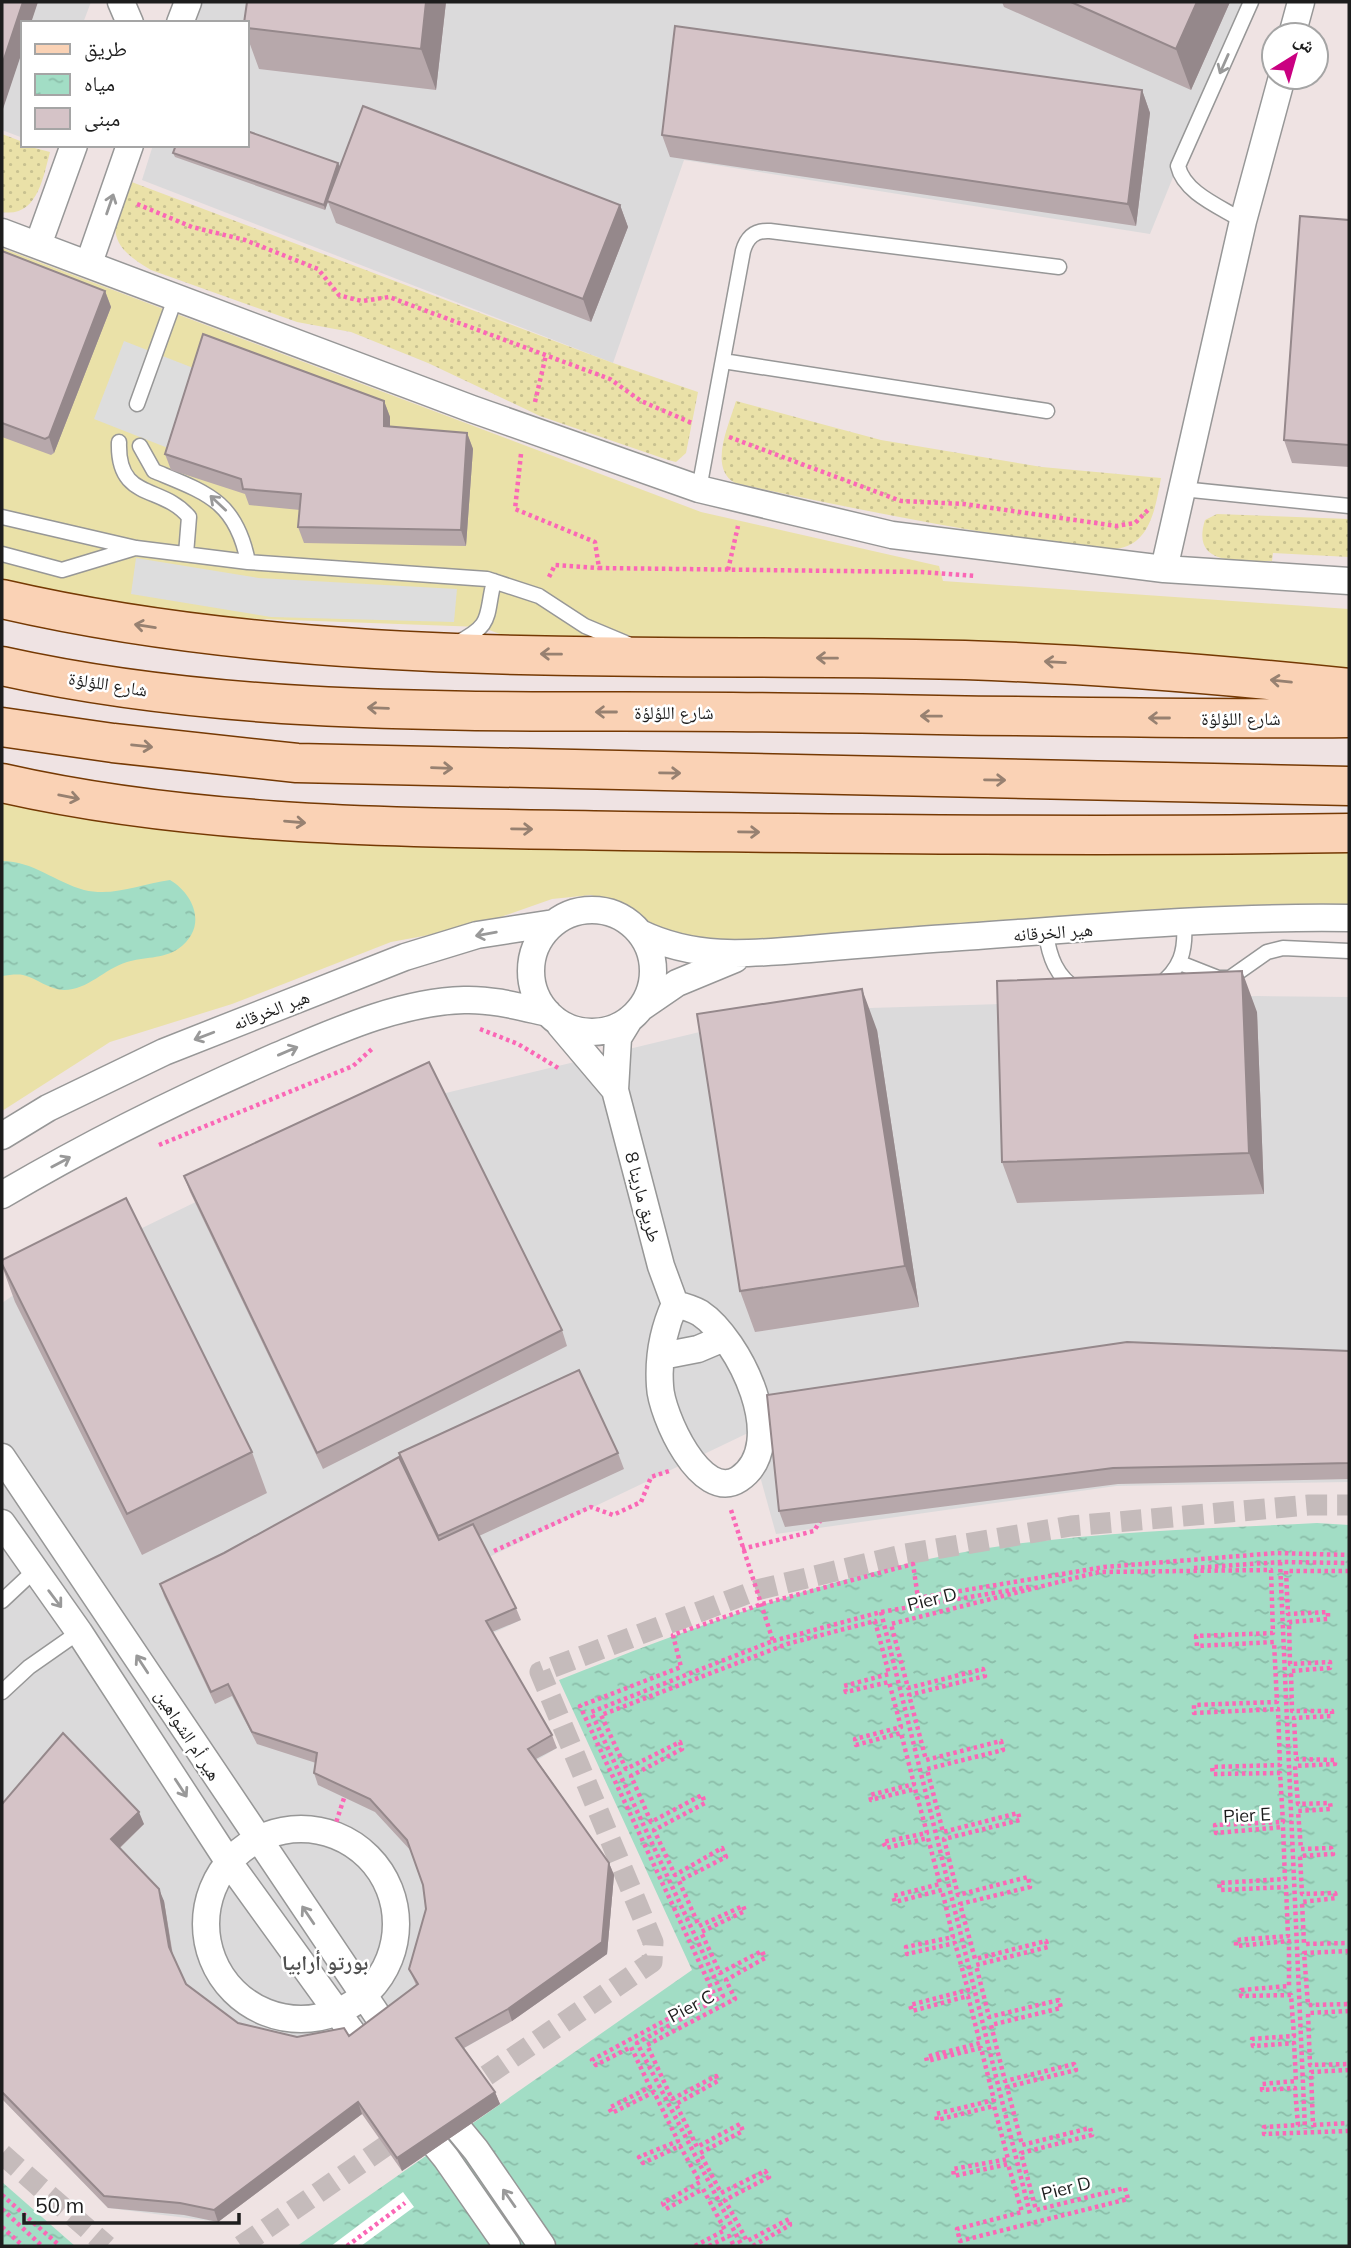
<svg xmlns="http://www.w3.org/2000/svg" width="1351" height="2248" font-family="Mulish,'Noto Naskh Arabic',sans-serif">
<defs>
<pattern id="grass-dots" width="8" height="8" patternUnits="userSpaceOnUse" patternTransform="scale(1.75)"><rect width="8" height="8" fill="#eae1a8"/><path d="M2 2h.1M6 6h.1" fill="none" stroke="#c8c190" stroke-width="1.8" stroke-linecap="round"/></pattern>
<pattern id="water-ripples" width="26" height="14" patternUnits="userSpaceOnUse" patternTransform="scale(1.75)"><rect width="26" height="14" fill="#a2ddc5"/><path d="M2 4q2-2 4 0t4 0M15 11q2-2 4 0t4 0" fill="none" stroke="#8bbda9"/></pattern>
</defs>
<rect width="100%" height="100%" fill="#efe3e3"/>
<!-- residential -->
<path fill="#dbdadb" d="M2 2H91L83 23H23V138L2 130Z
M199 2H1244L1150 234 684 160 613 363 142 180 153 145H247V23H192Z
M1258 996 1349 997V1482L1116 1486 776 1534 748 1433 489 1557 521 1620 491 1634 557 1748 534 1762 614 1875 607 1954 512 2021 461 2050 362 2114 218 2222 108 2208 2 2099V1303L37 1279 396 1105 708 1030 870 1008Z"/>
<!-- grass -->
<path fill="url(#grass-dots)" d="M2 134 23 142V145L50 152C43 178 37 218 2 212Z
M129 181 613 363 698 392 686 453 676 462 668 460 540 416 428 363 351 332 297 322 151 270C104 243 111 227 129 181Z
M736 401 881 440 1042 467 1161 478C1156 503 1152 541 1121 548 1093 553 1048 542 1019 538 924 523 830 504 735 483 708 468 729 425 736 401Z
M1217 514 1349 519V557L1273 553 1272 561C1241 560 1190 568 1205 520Z"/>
<!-- garden -->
<path fill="#eae1a8" d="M2 248 701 512 939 566 943 581 1349 609V675L684 646 500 634 481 627 209 617 2 582Z
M2 796 1349 848V906C1144 906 940 925 737 946L711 945 644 922 622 906 591 895 552 899 472 927 391 942 232 1004 110 1042 2 1111Z"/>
<!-- parking -->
<path fill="#ddd" d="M124 341 201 371 173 450 94 419Z
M136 558 259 578 457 589 454 622 271 617 131 594Z"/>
<!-- water -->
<path fill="url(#water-ripples)" d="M2 861C33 861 55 882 84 890 114 897 140 884 170 880 195 895 208 928 178 949 163 959 143 957 127 962 104 969 88 990 64 990 50 990 36 978 23 975 17 974 9 975 2 976Z
M1317 1523 1349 1525V2246H297L692 1970 559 1680C706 1622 857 1565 1015 1544 1115 1531 1216 1528 1317 1523Z
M2 2182 75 2246H2Z"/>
<!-- pier -->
<path fill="#fff" d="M403 2192 414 2207 361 2246H331Z"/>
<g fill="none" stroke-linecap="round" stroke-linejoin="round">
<!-- pedestrian-tunnel -->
<path stroke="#c5bbbb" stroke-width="21" stroke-dasharray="21 10" stroke-linecap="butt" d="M461 2093 652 1962 653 1942 540 1672 757 1590 906 1554 1071 1526 1309 1505H1349
M2 2154 107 2246
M241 2246 406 2132"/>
<!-- service casing -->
<g stroke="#979797" stroke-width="17">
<path id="service" d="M1243 221C1221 207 1184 193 1178 166L1251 2
M723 361 1047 411
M137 404 176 296
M119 442C117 502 162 484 189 517L186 554
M140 446 154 471C207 493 236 501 248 562
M699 489 743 251C747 237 755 230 770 231L1059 267
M1182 489 1349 506
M2 517 136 548 248 562 487 579 539 596 585 626 628 644
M2 554 62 570 135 548
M457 643C494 624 485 617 494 581
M1046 933C1049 956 1056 977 1078 990
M1180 963 1218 978H1230L1267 952 1283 948 1349 951
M1158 986C1181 969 1186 951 1184 923
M2 1601 34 1571
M2 1692 29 1667 79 1632"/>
</g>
<!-- minor casing -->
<g stroke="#979797" stroke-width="29">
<path id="minor" d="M121 2 130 23
M180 23 188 2
M1292 35 1301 2
M2 232 472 409 699 489 892 535 1164 569 1349 581
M38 245 74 145
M89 263 130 145
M1164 569 1243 221 1282 77
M531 971a61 61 0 1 1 122 0a61 61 0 1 1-122 0Z
M640 933C696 960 750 954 810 949 856 945 902 941 948 938 1081 929 1216 916 1349 918
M642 1007 677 983 735 959
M629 1020 618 1038 615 1090 661 1266 675 1304
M560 1025 615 1090
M2 1136 48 1108 164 1052 405 957 477 935 554 923
M2 1195C90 1143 183 1097 277 1056 336 1031 399 1002 464 1000 493 999 521 1007 548 1013
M675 1304C683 1306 693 1309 700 1313 739 1339 791 1444 739 1479 701 1504 661 1414 660 1386 658 1357 663 1330 675 1304Z
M662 1356 698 1349 724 1338
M2 1457 396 2043
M2 1523 79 1632 228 1861 374 2063
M206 1924a95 95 0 1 1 190 0a95 95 0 1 1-190 0Z
M438 2104 476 2150 542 2246
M415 2120 446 2158 507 2246"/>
</g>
<!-- secondary casing -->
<g stroke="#753903" stroke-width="41">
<path id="secondary" d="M2 599C301 668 611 654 915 659 1061 661 1205 673 1349 688
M2 666C241 719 488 710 732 712 938 714 1143 720 1349 718
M2 727 113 743 297 763 1349 786
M2 783C205 829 416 827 623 831 865 834 1107 837 1349 833"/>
</g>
<!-- path -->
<path stroke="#fb67b6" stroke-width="4.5" stroke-dasharray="3.5 3.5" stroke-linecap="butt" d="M137 204 192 227 245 240 318 269 339 295 349 298 362 301 389 297 610 379 641 401 692 423
M535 402 546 355
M729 437 901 501 964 504 1116 526 1135 523 1149 509
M521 454 515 509 595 542 599 568 922 572 975 576
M728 570 738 526
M549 577 555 565 599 568
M480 1029 518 1044 560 1069
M159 1145 353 1066 373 1048
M731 1510 773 1641 591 1712 723 1996 637 2043 742 2246
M742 1549 814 1531 822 1518
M494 1551 591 1507 613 1515 641 1502 651 1477 669 1471
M1280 1562 1305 2129
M1194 1568 1280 1562 1349 1563
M1349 1571H1286L1288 1614 1328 1612V1619L1289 1622 1290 1664 1330 1662V1668L1291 1671 1292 1711H1332V1716L1294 1718 1296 1759 1335 1760V1764L1295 1766 1298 1804 1330 1803 1331 1809 1298 1811 1301 1849 1331 1848 1333 1854 1300 1856 1302 1894 1335 1893 1336 1898 1302 1902 1304 1944 1349 1943
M881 1612 1030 2214
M773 1641 881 1612 1029 1587
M332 1835 346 1792
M1349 1951 1304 1953 1308 2005 1349 2004
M1349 2011 1308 2013 1310 2065 1349 2064
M1349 2070 1311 2072 1313 2125 1349 2123
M2 2195 60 2246
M2 2209 42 2246
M2 2227 23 2246
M347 2246 405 2203
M695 2246 725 2230 703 2189 666 2209 663 2203 700 2182 680 2146 643 2163 639 2157 678 2141 654 2092 612 2113 609 2108 650 2087 631 2047 596 2065 592 2060 714 1994 580 1706 681 1667 673 1635 762 1604 913 1564 918 1598 1104 1567 1276 1553 1349 1555
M709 2246 729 2236 734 2246
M753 2246 790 2225 789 2219 747 2241 725 2200 769 2177 765 2171 721 2193 700 2153 743 2131 740 2124 697 2147 676 2104 718 2081 716 2076 672 2099 647 2045 735 1999 726 1980 765 1958 762 1951 720 1973 701 1932 745 1911 743 1906 699 1926 679 1881 726 1857 722 1848 675 1875 654 1830 705 1803 702 1795 651 1822 631 1776 682 1749 680 1742 626 1769 601 1715 787 1644 875 1621 889 1674 844 1686 846 1692 889 1682 901 1727 855 1739 856 1745 901 1733 914 1784 870 1795 871 1800 915 1789 927 1833 883 1842 886 1848 928 1838 940 1884 893 1896 895 1902 942 1890 953 1937 906 1947 907 1954 955 1943 968 1990 910 2005 912 2011 968 1996 980 2043 926 2057 927 2061 981 2048 994 2100 936 2114 937 2120 994 2106 1008 2159 953 2169 954 2176 1008 2164 1022 2212 957 2229 960 2241 1128 2199 1125 2188 1036 2210 1021 2153 1092 2135 1090 2128 1022 2145 1007 2087 1076 2070 1074 2064 1005 2081 991 2025 1061 2008 1059 2000 989 2017 976 1965 1048 1947 1046 1941 975 1959 960 1904 1030 1887 1028 1877 958 1895 944 1839 1020 1820 1018 1813 943 1832 927 1769 1003 1750 1001 1741 926 1760 909 1695 985 1676 983 1669 908 1688 891 1624 1099 1572 1271 1570 1273 1633 1196 1636 1197 1646 1274 1642 1277 1702 1194 1705V1713L1278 1709 1280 1765 1212 1767 1213 1774 1280 1773 1283 1822 1215 1825 1216 1833 1283 1827 1285 1879 1219 1883 1220 1890 1286 1887 1288 1936 1236 1940V1946L1289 1941V1986L1241 1990V1996L1291 1995 1294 2036 1252 2039 1253 2046 1294 2043 1296 2081 1262 2084V2090L1295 2088 1298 2125 1264 2127V2134L1349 2131"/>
<!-- service -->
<use href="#service" stroke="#fff" stroke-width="14"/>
<!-- minor -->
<use href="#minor" stroke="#fff" stroke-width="26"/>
<!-- secondary -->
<use href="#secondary" stroke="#fad2b5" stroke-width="38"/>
</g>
<!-- wall -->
<path fill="#b7a8ab" d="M446 2 436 90 259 69 247 36V23Z
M1002 2H1230L1191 90 1004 7Z
M1142 90 1150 113 1136 226 670 157 662 135Z
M173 153 340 167 620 205 628 227 591 322 336 223 328 202 325 210 175 157Z
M1349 220V467L1292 463 1284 440Z
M2 251 105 291 111 307 54 453 51 455 2 437Z
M384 401 390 417V427L467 433 473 449 466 546 304 543 298 527 300 510 249 505 245 494 171 470 165 454Z
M1257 1012 1264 1194 1017 1203 1002 1162Z
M877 1030 919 1307 755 1332 740 1291Z
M184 1176 562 1330 567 1346 323 1469 190 1192Z
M2 1260 252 1452 267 1493 142 1555 15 1302 2 1266Z
M1349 1351V1479L1118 1484 785 1527 779 1511Z
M399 1453H618L624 1469 479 1536 516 1608 521 1620 492 1632 552 1735 557 1748 536 1759 609 1863 614 1875 607 1954 512 2021 464 2048 495 2092 500 2104 402 2171 362 2114 218 2222 184 2215 108 2208 2 2099V1804L144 1824 120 1848 164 1901 173 1955 186 1984 238 2023 297 2037 349 2036 416 1985 409 1969 426 1909 423 1885 412 1852 375 1812 318 1785 314 1773 316 1763 257 1744 232 1696 215 1704 164 1596 160 1584 405 1468Z"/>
<!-- shaded-wall -->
<path fill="#95888b" d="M23 2H38L31 23H23V49L2 112V65Z
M426 2H446L436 90 421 49Z
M1197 2H1230L1191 90 1176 49Z
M1142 90 1150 113 1136 226 1128 204Z
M338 163 340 167 325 210 324 205Z
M620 205 628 227 591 322 583 299Z
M105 291 111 307 54 453 49 437Z
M384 401 390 417V442L384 426Z
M467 433 473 449 466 546 461 530Z
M1242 971 1257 1012 1264 1194 1249 1153Z
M862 989 877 1030 919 1307 905 1266Z
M139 1812 144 1824 116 1851 111 1839Z
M609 1863 614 1875 607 1954 512 2021 508 2009Z
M159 1889 164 1901 173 1959 169 1947Z
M495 2092 500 2104 402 2171 397 2158Z
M358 2102 362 2114 218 2222 214 2210Z"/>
<!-- building -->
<path fill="#d5c3c7" stroke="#95888b" stroke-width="2" d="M2 2H23L2 65Z
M247 2H426L421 49 247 28V23H244Z
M1071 2H1197L1176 49Z
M675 26 1142 90 1128 204 662 135Z
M363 106 620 205 583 299 327 201Z
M247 131 338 163 324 205 173 153 176 145H247Z
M1300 216 1349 220V445L1284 440Z
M2 251 105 291 49 437 45 439 2 423Z
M203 334 384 401V426L467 433 461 530 298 527 301 494 243 489 241 479 165 454Z
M1242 971 1249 1153 1002 1162 997 981Z
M862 989 905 1266 740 1291 697 1014Z
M429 1062 562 1330 317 1453 184 1176Z
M126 1198 252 1452 127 1514 2 1264V1260Z
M1127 1342 1349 1351V1463L1113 1468 779 1511 767 1395Z
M579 1370 618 1453 438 1536 399 1453Z
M399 1457 439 1540 473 1524 516 1608 486 1621 552 1735 528 1749 609 1863 602 1942 508 2009 456 2038 495 2092 397 2158 358 2102 214 2210 180 2203 104 2196 2 2092V1804L63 1733 139 1812 111 1839 159 1889 169 1947 186 1984 238 2023 297 2037 344 2028 349 2036 418 1984 409 1969 426 1909 423 1885 407 1840 370 1799 314 1773 317 1753 252 1732 228 1684 211 1692 160 1584 224 1553Z"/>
<!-- one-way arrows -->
<defs><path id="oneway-shaft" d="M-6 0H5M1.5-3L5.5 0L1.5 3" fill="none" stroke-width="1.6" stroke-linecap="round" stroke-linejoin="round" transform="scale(1.75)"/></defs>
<g stroke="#999">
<use href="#oneway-shaft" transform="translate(1224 64) rotate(114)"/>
<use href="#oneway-shaft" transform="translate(110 204) rotate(-71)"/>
<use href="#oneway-shaft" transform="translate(218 503) rotate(-137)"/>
<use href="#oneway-shaft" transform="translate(486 934) rotate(170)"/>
<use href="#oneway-shaft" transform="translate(204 1036) rotate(159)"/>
<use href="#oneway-shaft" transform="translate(288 1051) rotate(-23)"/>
<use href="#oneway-shaft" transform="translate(61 1162) rotate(-28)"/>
<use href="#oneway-shaft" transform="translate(55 1599) rotate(53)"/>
<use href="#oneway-shaft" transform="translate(142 1664) rotate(-123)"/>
<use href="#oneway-shaft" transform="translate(181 1788) rotate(57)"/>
<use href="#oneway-shaft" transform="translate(308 1915) rotate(-124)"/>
<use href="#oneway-shaft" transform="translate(509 2198) rotate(-125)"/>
</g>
<g stroke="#978171">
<use href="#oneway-shaft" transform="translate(145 626) rotate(-171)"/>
<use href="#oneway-shaft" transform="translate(551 654) rotate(-179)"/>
<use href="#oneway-shaft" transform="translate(827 658) rotate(-179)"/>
<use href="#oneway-shaft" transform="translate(1055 662) rotate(-177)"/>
<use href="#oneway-shaft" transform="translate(1281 681) rotate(-174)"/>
<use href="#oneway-shaft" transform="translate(378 708) rotate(-178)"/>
<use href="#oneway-shaft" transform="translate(606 712) rotate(-180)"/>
<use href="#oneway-shaft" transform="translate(931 716) rotate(-179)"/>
<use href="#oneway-shaft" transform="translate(1159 718) rotate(-180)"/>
<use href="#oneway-shaft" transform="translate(142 746) rotate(6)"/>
<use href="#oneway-shaft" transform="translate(442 768) rotate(2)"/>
<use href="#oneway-shaft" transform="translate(670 773) rotate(1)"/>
<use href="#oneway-shaft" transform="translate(995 780) rotate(1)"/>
<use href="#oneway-shaft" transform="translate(69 797) rotate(11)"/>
<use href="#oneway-shaft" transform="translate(295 822) rotate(5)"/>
<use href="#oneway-shaft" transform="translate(522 829) rotate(1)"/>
<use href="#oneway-shaft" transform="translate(749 832) rotate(1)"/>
</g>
<g text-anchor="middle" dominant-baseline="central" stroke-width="5" stroke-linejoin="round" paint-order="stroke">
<!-- street labels -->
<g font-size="18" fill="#1d1d1d" stroke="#fff">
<text transform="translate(108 684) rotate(9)">شارع اللؤلؤة</text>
<text x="674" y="712">شارع اللؤلؤة</text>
<text x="1241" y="718">شارع اللؤلؤة</text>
<text transform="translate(1053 932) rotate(-4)">هير الخرقانه</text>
<text transform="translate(271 1010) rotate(-21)">هير الخرقانه</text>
<text transform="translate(643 1197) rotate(75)">طريق مارينا 8</text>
<text transform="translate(932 1599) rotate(-14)">Pier D</text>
<text transform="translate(188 1735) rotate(57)">هير أم الشواهين</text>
<text transform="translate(1247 1815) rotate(-3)">Pier E</text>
<text transform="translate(691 2006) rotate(-28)">Pier C</text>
<text transform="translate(1066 2188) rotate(-14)">Pier D</text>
</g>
<!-- quarter labels -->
<g font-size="21" font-weight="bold" fill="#505050" stroke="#fff">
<text x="325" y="1962">بورتو أرابيا</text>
</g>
</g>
<!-- border -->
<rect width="1351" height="2248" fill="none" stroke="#1d1d1d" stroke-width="7"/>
<!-- legend -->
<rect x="21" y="21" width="228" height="126" fill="#ffffff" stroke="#a5a5a5" stroke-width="2"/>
<rect x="35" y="44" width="35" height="10" fill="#fad2b5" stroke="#a5a5a5" stroke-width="2"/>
<text x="84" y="56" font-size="21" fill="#1d1d1d">طريق</text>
<rect x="35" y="74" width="35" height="21" fill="url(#water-ripples)" stroke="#a5a5a5" stroke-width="2"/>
<text x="84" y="91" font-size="21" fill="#1d1d1d">مياه</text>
<rect x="35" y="108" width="35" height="21" fill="#d5c3c7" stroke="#a5a5a5" stroke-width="2"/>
<text x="84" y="126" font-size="21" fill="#1d1d1d">مبنى</text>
<!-- north arrow -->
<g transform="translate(1295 56) rotate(37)"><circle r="33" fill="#ffffff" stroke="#a5a5a5" stroke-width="2"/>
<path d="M0-5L12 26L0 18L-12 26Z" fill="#ca0081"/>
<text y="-10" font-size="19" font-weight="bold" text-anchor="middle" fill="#1d1d1d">ش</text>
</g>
<!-- scale -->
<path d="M24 2213v10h215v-10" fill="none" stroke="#1d1d1d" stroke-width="3.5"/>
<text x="35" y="2213" font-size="21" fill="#1d1d1d" stroke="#ffffff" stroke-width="5" paint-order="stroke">50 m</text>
</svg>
